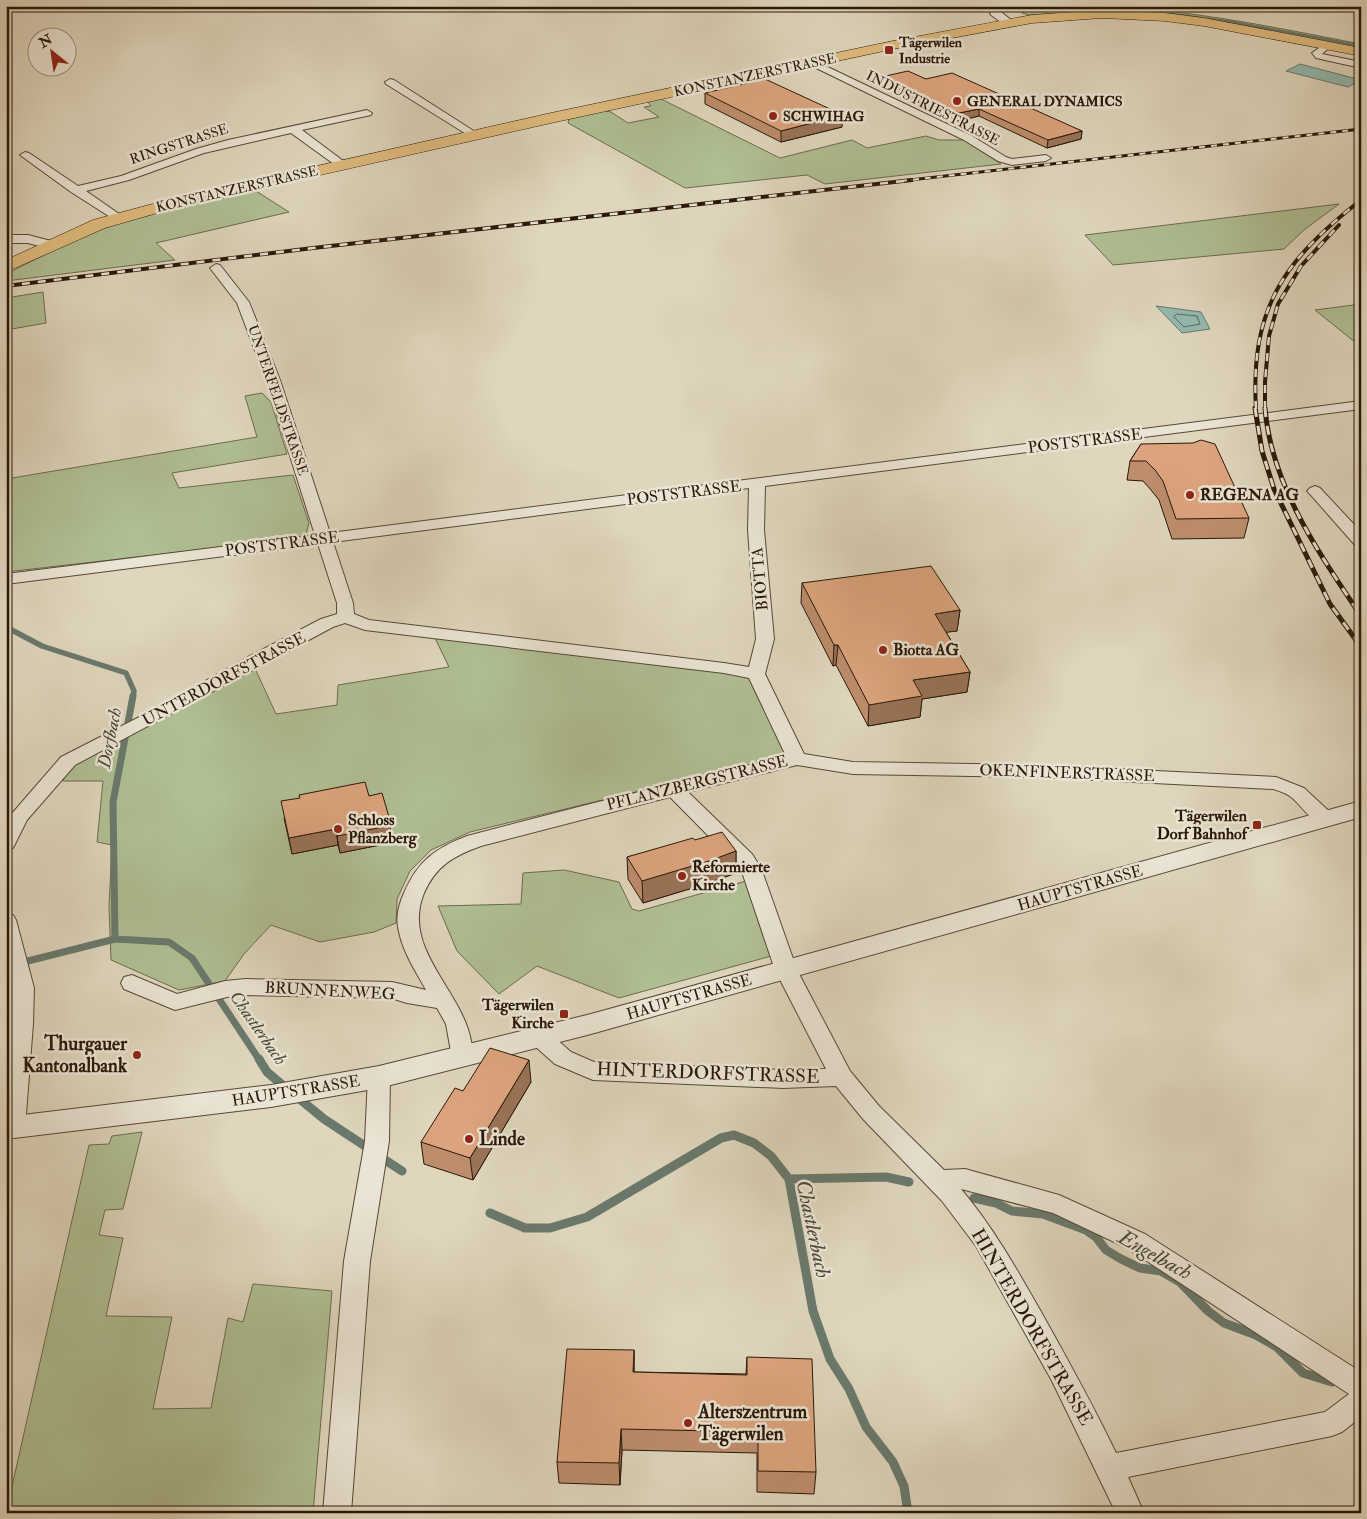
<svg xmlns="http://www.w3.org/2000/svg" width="1367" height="1519" font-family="'IM FELL Double Pica',serif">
<rect width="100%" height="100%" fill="#dfd6bd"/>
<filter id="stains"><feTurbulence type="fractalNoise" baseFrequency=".004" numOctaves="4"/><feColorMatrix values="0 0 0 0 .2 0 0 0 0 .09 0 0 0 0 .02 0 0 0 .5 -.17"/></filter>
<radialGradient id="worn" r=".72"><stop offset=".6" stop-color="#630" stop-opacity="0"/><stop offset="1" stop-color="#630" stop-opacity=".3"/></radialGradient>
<!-- green -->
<path fill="#afbe93" stroke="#6c6b4e" d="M1078 6C1174 6 1267 26 1361 44V48L1127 11 1029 15 1022 13 1023 10 1033 8 1076 10Z
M659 98 780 158 852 140 867 148 926 136 939 140H964L1001 164 825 184 807 175 685 188 568 123 569 118 602 110 611 112 628 123 659 117 644 107 651 106 648 102Z
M256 191 289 212 156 243 175 260 6 281V274L72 241 127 219Z
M1339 204 1304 230 1284 249 1113 265 1085 235Z
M43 292 46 323 6 330V298Z
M1361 304V347L1315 310Z
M262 393 271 402 287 454 172 473 179 488 293 475 309 523 307 531 303 538 6 572V479L257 437 245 396Z
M433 634 756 674 797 759 677 782 470 832 431 850 410 871 397 899 396 923 374 932 320 942 271 925 244 954 225 981 179 990 111 960 109 906 112 845 97 842 103 781H63L68 761 252 662 276 714 337 705 338 685 449 667Z
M564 870 619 882 632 909 639 911 746 881 775 955 619 998 537 966 499 994 457 951 438 906 521 904 523 873Z
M142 1132 123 1209 105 1210 99 1235 123 1238 106 1316 172 1317 153 1409 211 1408 228 1318 243 1322 253 1284 332 1291 313 1513H6L89 1145 109 1144 112 1136Z"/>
<!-- water -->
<path fill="#93b9af" stroke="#69796c" d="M1300 64 1361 80 1348 87 1286 71Z
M1156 306 1201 312 1210 329 1182 333Z"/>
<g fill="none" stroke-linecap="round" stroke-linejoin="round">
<!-- shore -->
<path stroke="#5e685c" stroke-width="1" d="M1177 314 1197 316 1200 324 1184 327 1174 317Z"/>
<!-- stream-far3 -->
<path stroke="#69796c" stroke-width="3" d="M1107 6 1232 22 1361 46"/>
<!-- stream-far2 -->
<path stroke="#69796c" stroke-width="5.5" d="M6 627 42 646 126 673 134 691 133 697"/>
<!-- stream-far1 -->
<path stroke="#69796c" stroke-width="7" d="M115 939 113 802 133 696
M20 963 115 939 169 942 192 958 260 1061"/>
<!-- stream -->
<path stroke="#69796c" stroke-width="9" d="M259 1059 267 1072 286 1088
M296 1096 324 1119 371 1150
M379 1156 402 1171
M789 1179 886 1177 909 1182
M974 1198 996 1203 1012 1211 1043 1214 1086 1230 1096 1237 1106 1250 1121 1259 1140 1268 1161 1271 1180 1282 1208 1311 1224 1323 1256 1335 1277 1347 1303 1373 1332 1382
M490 1213 525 1228H550L587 1217 721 1138 734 1135 754 1143 771 1156 789 1179 813 1311 830 1359 849 1389 866 1427 893 1462 904 1486 908 1513"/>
<!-- minor casing -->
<g stroke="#574835" stroke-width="2">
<path id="minor" d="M6 6H13L6 9Z
M1326 43 1331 46 1322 54 1361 62V68L1316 58 1312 53Z
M813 60 972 136 1006 157 1012 159 1046 155 1051 158 1046 161 1012 165 998 161 964 140 810 65V61Z
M390 79 394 80 480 135 479 137H471L386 84 385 82Z
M367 110 372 113 371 115 302 130 346 163 348 165 346 167H338L291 133 204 153 129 180 86 191 122 216 124 218 122 220 118 222 71 192 20 155 25 152 29 153 78 186 121 176 196 149 228 140Z
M216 264 220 265 249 302 280 380 330 533 1361 401V409L765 486 764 530 774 639 765 674 804 754 853 762 1036 765 1276 777 1304 788 1332 814 1335 819 1332 824C1314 829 1304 807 1291 797 1286 793 1279 791 1273 789L1036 777 853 774 797 765 688 792 752 854 761 868 797 970 850 1071 879 1106 944 1170 965 1169 1059 1195 1145 1234 1361 1372V1417L1342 1432 1332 1436 1128 1477 1144 1513H1116L1052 1381 976 1246 942 1201 863 1119 836 1086 783 1088 593 1080 555 1064 538 1049 528 1037 531 1031 539 1029 547 1031 571 1052 594 1062 783 1070 826 1069 775 970 741 869 670 797 481 846C453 856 436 866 424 893 401 949 462 990 471 1041 473 1050 475 1055 471 1063L463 1066 455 1063 452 1057 446 1024 437 1008 407 1003 391 998 245 995 227 997 175 1010 124 989 121 983 124 977 132 975 177 994 225 981 245 979 392 982 426 990C415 970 402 951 398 927 396 916 399 904 404 893 418 861 434 849 467 836L586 805 786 756 749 678 724 673 365 630 345 623 333 627 75 765 27 820 13 848 6 850V823L9 817 61 757 159 707 246 658 321 619 337 614V603L318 544 6 584V574L315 535 266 380 237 303 210 268ZM749 488 748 530 756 639 749 667 724 663 369 620 354 614 353 603 333 542ZM961 1189 1053 1213 1127 1248 1349 1394 1325 1412 1116 1453C1094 1407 1069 1362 1044 1317 1019 1273 994 1228 961 1189Z
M1315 486 1320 488 1361 532V547L1355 545 1310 494 1307 491 1310 488Z
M6 913 13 915 16 920 34 988 33 1024 25 1127 21 1134 13 1136 6 1134V1074L12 988 6 968Z
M379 1068 387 1071 390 1077 389 1141 370 1261 351 1513H323L344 1261 365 1141 368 1077 371 1071Z"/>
</g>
<!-- tertiary casing -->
<g stroke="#574835" stroke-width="2">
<path id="tertiary" d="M994 6H1005L1001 12 1015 23 1013 25H1005L991 15 990 13Z
M6 235H28L55 242 57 245 55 248 50 249 28 243H6Z
M1361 801V817L591 1034 379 1088 271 1107 6 1139V1117L271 1085 379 1066 591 1014Z"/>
</g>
<!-- primary casing -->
<g stroke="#2a1808" stroke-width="1">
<path id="primary" d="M1102 10 1165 13 1204 18 1361 48V56L1204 26 1165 21 1102 18 1032 23 893 49 551 123 178 207 105 228 6 272V260L93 220 175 198 551 113 893 41 1032 15Z"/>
</g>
<!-- minor -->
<use href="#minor" fill="#eae4d4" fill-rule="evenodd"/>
<!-- tertiary -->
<use href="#tertiary" fill="#eae4d4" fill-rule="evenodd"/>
<!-- primary -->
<use href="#primary" fill="#e0bb7e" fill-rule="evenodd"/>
<!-- rail-far2 casing -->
<g stroke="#2a1808" stroke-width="3">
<path id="rail-far2" d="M901 181 1361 129"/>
</g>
<!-- rail-far1 casing -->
<g stroke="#2a1808" stroke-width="4">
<path id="rail-far1" d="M6 286 313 248 912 180
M1256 409C1250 308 1284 260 1361 200
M1265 409V382L1269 336 1278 304 1301 266 1339 225"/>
</g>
<!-- rail casing -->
<g stroke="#2a1808" stroke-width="5">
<path id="rail" d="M1255 408 1262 451 1274 489 1330 604 1361 647
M1265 408C1271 485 1319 553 1361 616"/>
</g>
<!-- rail-far2 -->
<use href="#rail-far2" stroke="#eae4d4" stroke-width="2" stroke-dasharray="6" stroke-linecap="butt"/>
<!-- rail-far1 -->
<use href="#rail-far1" stroke="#eae4d4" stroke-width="2.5" stroke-dasharray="8" stroke-linecap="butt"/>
<!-- rail -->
<use href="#rail" stroke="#eae4d4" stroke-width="3" stroke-dasharray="9" stroke-linecap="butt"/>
</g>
<!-- wall -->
<path fill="#bd8d6c" stroke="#2a1808" d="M881 77 926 79 1082 131 1081 139 1047 148 979 116 958 121 880 84Z
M705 93 842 127 781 142 705 104Z
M1141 444 1249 518 1244 538 1172 539 1159 500 1151 490 1143 481 1127 480 1130 461Z
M802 583 960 610 957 631 946 632 970 672 967 692 922 699 920 717 868 726 836 665 833 666 801 603Z
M369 796 391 833 379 836 380 845 340 853 338 845 292 854 284 818 300 798Z
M695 840 736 851V873L709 883 643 903 628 879 627 857Z
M531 1082 473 1180 424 1164 421 1142Z
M634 1350V1372L746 1374 747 1357 816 1472 814 1494 757 1492V1453L622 1450 620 1485 559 1483 557 1462Z"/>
<!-- shaded-wall -->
<path fill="#9a7358" stroke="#2a1808" d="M979 109V116L958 121 959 113Z
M843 115 842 127 781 142V131Z
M1082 131 1081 139 1047 148 1048 140Z
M960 610 957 631 932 634 935 614Z
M834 645H838L836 665 833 666Z
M970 672 967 692 922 699 920 717 868 726 869 705 913 680Z
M389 817 391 833 379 836 380 845 340 853 337 836 376 820Z
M336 829 338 845 292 854 289 838Z
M736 851V873L709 883 643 903 642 881Z
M529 1060 531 1082 473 1180 470 1158Z
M634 1350V1372H633Z
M621 1429 622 1450 620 1485 619 1463Z"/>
<!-- building -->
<path fill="#dca47e" stroke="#2a1808" d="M908 71 926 79 952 73 1082 131 1048 140 979 109 959 113 881 77Z
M765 79 843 115 781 131 705 93Z
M1201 440 1215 444 1249 518 1176 519 1163 481 1155 470 1146 461H1130L1141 444 1193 443Z
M931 566 960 610 935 614 970 672 913 680 922 696 869 705 838 645H834L802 583Z
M365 782 369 796 382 793 389 817 376 820 378 828 337 836 336 829 289 838 281 801 300 798 299 795Z
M722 832 736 851 709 861 642 881 627 857 693 838 695 840Z
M490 1048 529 1060 470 1158 421 1142 455 1088 463 1091Z
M567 1349 634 1350 633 1372 747 1375V1357L812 1359 816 1472 758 1471V1432L621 1429 619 1463 557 1462Z"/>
<!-- markers -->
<g fill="#8f2418" stroke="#eae4d4" stroke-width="2">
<rect x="884" y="45" width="10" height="10" rx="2.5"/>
<circle cx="957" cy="101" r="5"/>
<circle cx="773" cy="116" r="5"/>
<circle cx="1190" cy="495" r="5"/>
<circle cx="883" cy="650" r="5"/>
<rect x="1252" y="820" width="10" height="10" rx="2.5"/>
<circle cx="338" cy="829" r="5"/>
<circle cx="682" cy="876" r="5"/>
<rect x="559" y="1009" width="10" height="10" rx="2.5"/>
<circle cx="137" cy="1055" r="5"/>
<circle cx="469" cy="1139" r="5"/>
<circle cx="688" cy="1423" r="5"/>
</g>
<g text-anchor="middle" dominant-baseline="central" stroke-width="5" stroke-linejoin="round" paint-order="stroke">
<!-- far-poi labels -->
<g font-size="14" font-weight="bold" fill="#2a1808" stroke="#eae4d4" text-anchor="start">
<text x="899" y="42">Tägerwilen<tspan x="899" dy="16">Industrie</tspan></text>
<text x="967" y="101">GENERAL DYNAMICS</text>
<text x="783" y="116">SCHWIHAG</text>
</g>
<!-- far-street labels -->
<g font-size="14" fill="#2a1808" stroke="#eae4d4">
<text transform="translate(755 75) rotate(-12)">KONSTANZERSTRASSE</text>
<text transform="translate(933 108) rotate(27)">INDUSTRIESTRASSE</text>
<text transform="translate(179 144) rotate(-18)">RINGSTRASSE</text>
<text transform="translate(237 189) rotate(-13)">KONSTANZERSTRASSE</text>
<text transform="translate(278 400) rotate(71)">UNTERFELDSTRASSE</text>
</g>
<!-- street labels -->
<g font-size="16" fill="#2a1808" stroke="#eae4d4">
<text transform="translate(1085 441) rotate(-7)">POSTSTRASSE</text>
<text transform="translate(684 493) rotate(-7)">POSTSTRASSE</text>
<text transform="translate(282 544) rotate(-7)">POSTSTRASSE</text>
<text transform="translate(760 579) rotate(-95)">BIOTTA</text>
<text transform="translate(224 679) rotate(-28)">UNTERDORFSTRASSE</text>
<text transform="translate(1067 773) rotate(2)">OKENFINERSTRASSE</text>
<text transform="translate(697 783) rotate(-14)">PFLANZBERGSTRASSE</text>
<text transform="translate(1080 888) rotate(-16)">HAUPTSTRASSE</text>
<text transform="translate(330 991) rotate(3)">BRUNNENWEG</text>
<text transform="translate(689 997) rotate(-16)">HAUPTSTRASSE</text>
<text transform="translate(296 1091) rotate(-9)">HAUPTSTRASSE</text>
</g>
<!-- poi labels -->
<g font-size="16" font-weight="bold" fill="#2a1808" stroke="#eae4d4" text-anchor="start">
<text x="1200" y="495">REGENA AG</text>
<text x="893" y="650">Biotta AG</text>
<text x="1247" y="816" text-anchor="end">Tägerwilen<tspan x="1247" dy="18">Dorf Bahnhof</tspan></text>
<text x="348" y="820">Schloss<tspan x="348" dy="18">Pflanzberg</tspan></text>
<text x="692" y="867">Reformierte<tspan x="692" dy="18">Kirche</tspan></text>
<text x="554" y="1005" text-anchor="end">Tägerwilen<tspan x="554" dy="18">Kirche</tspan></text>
</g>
<!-- water labels -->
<g font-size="18" font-style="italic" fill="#4a483a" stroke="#eae4d4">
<text transform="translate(110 738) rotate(-79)">Dorfbach</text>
<text transform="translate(258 1028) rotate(55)">Chastlerbach</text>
</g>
<!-- near-poi labels -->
<g font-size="19" font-weight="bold" fill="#2a1808" stroke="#eae4d4" text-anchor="start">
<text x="127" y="1044" text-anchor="end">Thurgauer<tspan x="127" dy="22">Kantonalbank</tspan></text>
<text x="479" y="1139">Linde</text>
<text x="698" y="1412">Alterszentrum<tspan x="698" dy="22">Tägerwilen</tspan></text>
</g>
<!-- near-street labels -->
<g font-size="19" fill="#2a1808" stroke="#eae4d4">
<text transform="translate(708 1073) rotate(2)">HINTERDORFSTRASSE</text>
<text transform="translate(1032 1327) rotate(60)">HINTERDORFSTRASSE</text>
</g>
<!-- near-water labels -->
<g font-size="21" font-style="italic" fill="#4a483a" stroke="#eae4d4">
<text transform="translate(813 1229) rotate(78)">Chastlerbach</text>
<text transform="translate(1155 1255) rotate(29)">Engelbach</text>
</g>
</g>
<!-- margin -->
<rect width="1367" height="1519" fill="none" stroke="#dfd6bd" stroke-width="25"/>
<rect x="8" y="8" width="1352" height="1504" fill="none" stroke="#2a1808" stroke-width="2.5"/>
<rect x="12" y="12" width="1342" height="1494" fill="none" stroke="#2a1808"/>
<!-- north arrow -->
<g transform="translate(52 52) rotate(330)"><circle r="24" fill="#eae4d4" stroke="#9d9282"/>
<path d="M0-4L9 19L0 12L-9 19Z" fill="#8f2418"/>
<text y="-8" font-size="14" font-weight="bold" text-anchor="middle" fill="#2a1808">N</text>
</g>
<rect width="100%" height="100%" filter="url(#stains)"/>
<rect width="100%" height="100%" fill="url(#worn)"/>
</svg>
